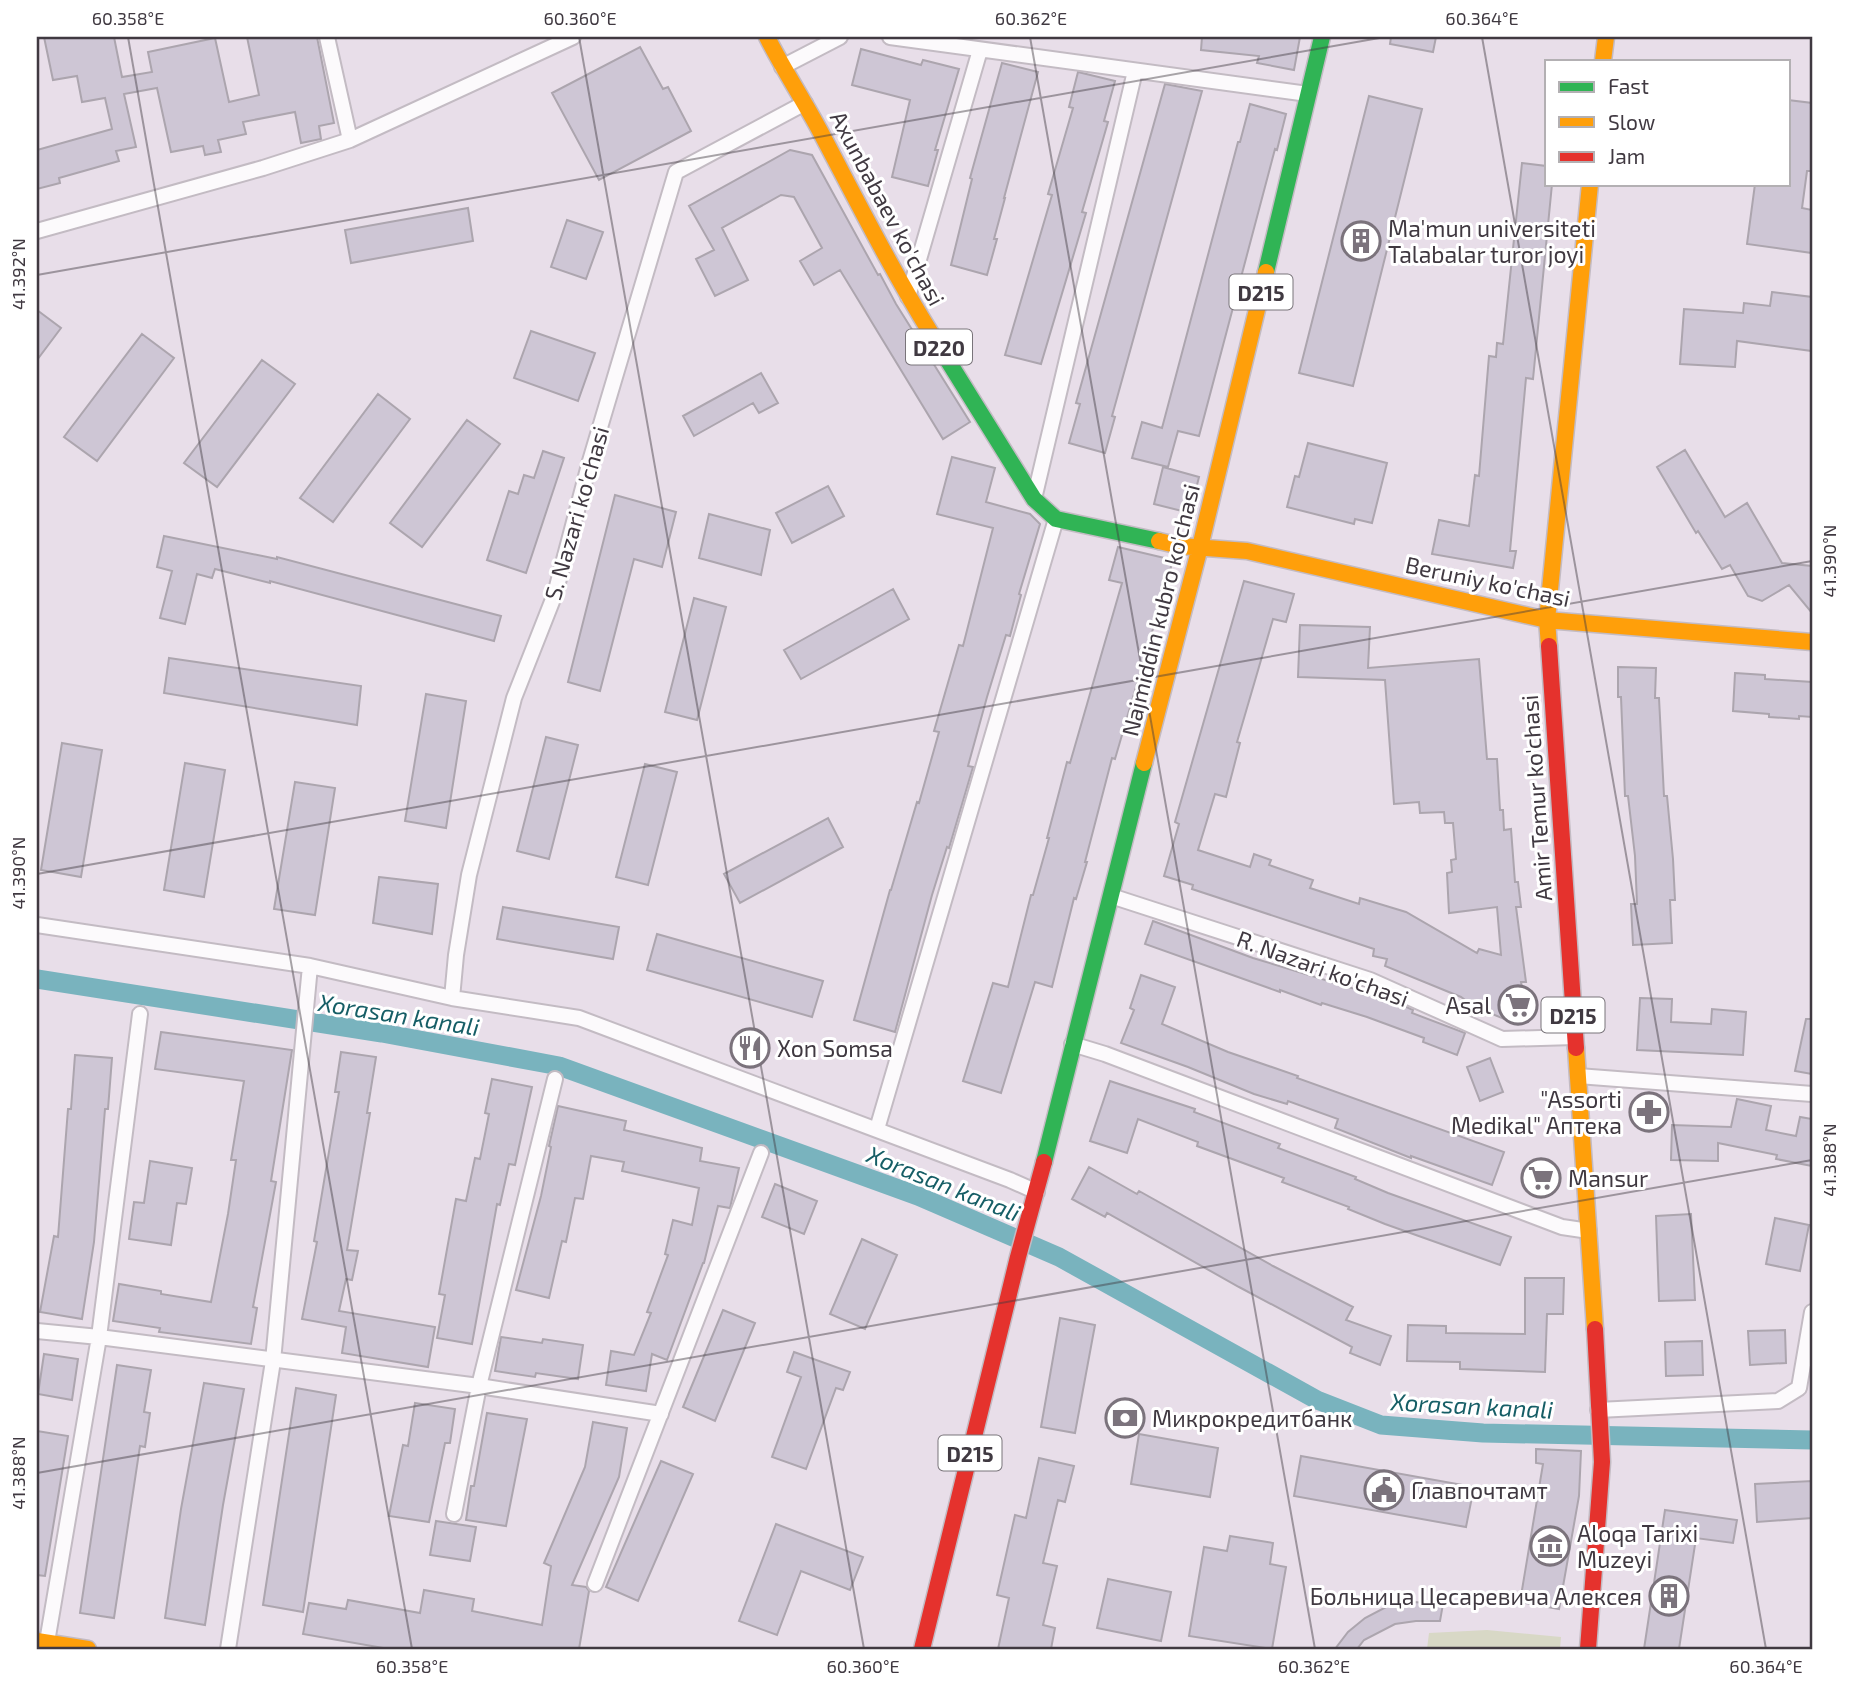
<svg xmlns="http://www.w3.org/2000/svg" width="1849" height="1686" font-family="'Exo 2',sans-serif">
<rect width="100%" height="100%" fill="#e8dee9"/>
<!-- park -->
<path fill="#d8d8c6" d="M1487 1630 1561 1637 1560 1649H1427L1429 1633Z"/>
<g fill="none" stroke-linecap="round" stroke-linejoin="round">
<!-- canal -->
<path stroke="#79b3be" stroke-width="19" d="M37 979 382 1033 559 1066 918 1196 1059 1257 1317 1400 1381 1425 1483 1433 1812 1440"/>
</g>
<!-- building -->
<path fill="#cec6d5" stroke="#aca5ae" stroke-width="2" d="M44 37H114L122 77 152 72 148 52 215 38 229 102 259 95 247 37H317L334 123 319 126 321 139 301 143 295 112 243 122 246 134 218 140 221 152 205 155 203 146 171 152 157 88 124 94 136 147 116 151 119 161 59 178 60 183 37 189V150L112 129 105 98 82 102 77 76 53 80Z
M1202 37H1300L1294 70 1257 63 1259 56 1201 50Z
M1391 37H1436L1433 52 1390 44Z
M640 47 663 89 668 87 691 131 599 180 552 93Z
M861 49 921 65 923 60 959 69 935 150H938L928 186 892 177 910 100 852 85Z
M1002 63 1038 72 1004 198H1005L994 239H997L987 275 951 265 972 179 970 178Z
M1078 72 1115 81 1104 121 1108 122 1082 212 1086 213 1041 364 1005 355 1052 195 1048 194 1073 108 1069 107Z
M1165 84 1202 91 1112 416 1115 417 1105 453 1069 443 1080 404 1076 403Z
M1369 96 1422 109 1353 386 1299 373Z
M1788 100 1812 103V171H1807L1802 208 1812 210V253L1747 244 1755 184H1788Z
M1250 104 1286 114 1277 150 1275 149 1199 436 1178 431 1168 467 1132 458 1142 422 1162 428 1238 142H1240Z
M790 150 812 155 878 275 880 274 896 304 970 422 943 439 840 270 814 285 800 261 822 248 794 197 781 195 722 228 748 280 715 296 696 259 714 250 689 206Z
M1522 163 1546 166V184H1552L1533 379 1526 378 1510 551H1516L1513 568 1432 554 1439 520 1469 526 1475 475 1479 476 1489 356 1496 357 1497 343 1503 344Z
M468 208 473 241 351 263 345 230Z
M567 220 603 232 586 279 551 267Z
M1772 292 1812 297V351L1737 341 1735 367 1680 364 1684 309 1743 313 1744 303 1770 306Z
M37 310 61 328 37 360Z
M531 331 595 353 578 401 514 378Z
M142 334 174 358 97 461 64 437Z
M262 360 295 384 217 487 184 463Z
M761 373 778 403 759 413 753 403 694 436 683 416Z
M378 394 410 419 333 522 300 498Z
M467 420 500 444 422 547 390 523Z
M1308 443 1387 463 1372 523 1355 519 1354 524 1287 507 1295 476 1299 477Z
M1685 450 1725 517 1747 503 1782 563 1812 566V613L1789 585 1762 601 1748 596 1730 565 1722 569 1698 531 1696 533 1657 467Z
M543 451 564 458 526 573 487 560 509 491 518 494 524 475 534 478Z
M952 457 995 468 986 502 1030 514 1040 524 1019 594 1021 595 1010 636 1006 635 987 697 968 766 973 767 949 848 947 847 932 895 895 1032 854 1020 890 890H891L917 802 919 803 939 732 934 731 959 645 963 646 993 528 937 514Z
M1163 467 1199 477 1190 513 1154 504Z
M828 486 844 516 792 543 776 513Z
M615 495 676 512 662 567 634 559 600 691 568 682Z
M709 514 770 530 761 575 699 558Z
M164 536 277 559V557L501 616 494 641 270 581V583L215 569 212 578 197 574 185 624 160 618 172 571 157 567Z
M1118 547 1173 560 1115 759 1112 758 1085 862H1087L1076 899 1074 898 1052 987 1035 982 1001 1093 963 1081 993 983 1008 987 1031 895H1033L1049 838H1047L1067 762 1070 763 1122 583 1109 580Z
M1244 581 1294 594 1286 622 1273 619 1237 742 1240 743 1226 797 1215 794 1198 850 1250 867 1254 854 1271 860 1269 865 1313 880 1310 888 1359 904 1360 898 1406 912 1477 953 1479 949 1501 955 1497 907 1449 913 1447 873 1452 872 1451 860 1456 859 1453 823H1445L1444 812 1420 813 1419 802 1394 804 1385 680 1298 677 1300 625 1370 627 1368 668 1479 659 1487 759H1497L1500 810H1503L1504 830 1511 829 1515 882H1518L1521 907H1516L1526 982H1521L1528 1022 1514 1023 1473 1006 1461 997 1385 966 1387 959 1373 956 1374 949 1192 889 1193 885 1164 876 1179 824 1175 822Z
M893 589 909 619 801 679 784 650Z
M694 598 726 607 697 720 665 712Z
M169 658 361 686 357 725 164 693Z
M1618 667 1656 668 1655 698H1659L1664 796H1667L1673 859 1675 900H1670L1672 943 1633 945 1631 904H1637L1635 856 1628 796H1625L1621 697H1618Z
M1735 673 1765 675V679L1812 682V717L1799 716V719L1769 717V714L1733 711Z
M426 694 466 701 446 828 405 821Z
M546 737 578 745 549 859 517 851Z
M62 743 102 750 81 877 41 870Z
M185 763 225 770 204 897 164 890Z
M645 764 677 772 648 885 616 877Z
M295 782 335 788 315 915 274 909Z
M828 818 843 847 740 903 724 874Z
M379 877 438 884 432 934 373 923Z
M503 907 619 927 613 959 497 939Z
M1153 921 1253 958 1391 1000 1413 1010 1412 1013 1465 1033 1457 1055 1423 1042 1424 1038 1367 1017 1322 1003 1321 1005 1280 990V992L1145 944Z
M657 934 823 981 812 1017 647 970Z
M1141 975 1175 987 1162 1024 1228 1052 1298 1076 1297 1078 1504 1152 1492 1185 1411 1156V1158L1335 1128 1338 1119 1288 1101 1287 1104 1254 1094 1188 1067 1121 1043 1134 1010 1130 1008Z
M1640 998 1672 999 1671 1022 1711 1024 1712 1009 1746 1012 1743 1055 1637 1050Z
M1806 1019H1812V1074L1795 1071Z
M161 1032 292 1050 271 1181 276 1182 253 1307 257 1308 251 1344 159 1332 160 1328 113 1321 119 1284 161 1291V1294L211 1302 228 1214 236 1160H231L244 1081 155 1069Z
M341 1052 376 1057 367 1113H370L347 1250 358 1251 352 1280 346 1279 339 1311 435 1327 428 1367 342 1353 346 1327 302 1319 317 1242 314 1241 339 1092H335Z
M75 1055 112 1058 108 1109H105L94 1242 82 1319 40 1312 54 1236 58 1237 68 1109H71Z
M1490 1058 1503 1092 1480 1101 1467 1067Z
M492 1079 532 1087 515 1165 509 1164 500 1205 497 1204 472 1344 437 1338 445 1295 439 1294 456 1199 466 1201 475 1158 480 1159 489 1114 485 1113Z
M1110 1081 1195 1109 1194 1112 1280 1144 1278 1148 1356 1177 1355 1179 1388 1193 1511 1237 1500 1265 1385 1224 1348 1209 1349 1207 1282 1182 1284 1178 1197 1146 1198 1142 1138 1119 1127 1153 1090 1141Z
M1737 1099 1771 1106 1766 1130 1796 1136 1800 1117 1812 1119V1166L1776 1159 1777 1155 1718 1143V1161L1671 1160 1672 1125 1731 1127Z
M558 1106 626 1121 624 1130 702 1148 700 1161 739 1168 730 1208 718 1206 704 1263H703L667 1360 652 1354 646 1391 606 1385 611 1351 634 1355 651 1313 647 1312 668 1255 665 1254 673 1220 692 1225 699 1188 622 1171 624 1162 591 1156 583 1199 575 1198 566 1242 562 1241 549 1298 516 1290 541 1196 551 1147 549 1146Z
M150 1161 192 1168 186 1204 177 1203 171 1245 129 1239 134 1202 144 1203Z
M1089 1167 1137 1194 1139 1191 1273 1266 1353 1307 1346 1320 1391 1336 1380 1365 1350 1353 1352 1347 1239 1287 1107 1213 1105 1217 1072 1199Z
M775 1184 817 1201 804 1234 762 1217Z
M1691 1214 1695 1300 1659 1301 1656 1216Z
M1775 1218 1809 1225 1800 1271 1766 1264Z
M862 1239 897 1255 865 1329 830 1314Z
M1525 1278H1564L1563 1314H1547L1545 1372 1460 1369V1362L1407 1361 1408 1325 1446 1326V1333L1525 1334Z
M723 1310 755 1323 715 1421 683 1407Z
M1060 1318 1095 1325 1075 1433 1041 1427Z
M1785 1330 1786 1363 1750 1365 1748 1331Z
M501 1337 542 1343 543 1339 583 1345 578 1379 536 1373 535 1377 495 1371Z
M1702 1341 1703 1375 1666 1376 1665 1342Z
M794 1352 850 1372 843 1390 836 1388 806 1469 772 1457 801 1377 787 1372Z
M44 1354 78 1359 72 1400 38 1394Z
M117 1365 151 1370 144 1412 150 1413 145 1447 140 1446 114 1618 80 1613Z
M204 1383 244 1389 223 1505 205 1625 165 1618 181 1509Z
M296 1388 336 1395 303 1612 263 1605Z
M415 1403 455 1409 450 1443H445L429 1522 389 1516 403 1445 408 1446Z
M487 1413 527 1419 506 1526 466 1520 471 1486H474Z
M593 1422 627 1428 619 1477 572 1585 586 1587 589 1591 579 1649H389L303 1634 309 1603 346 1609 348 1600 420 1613 424 1590 474 1599 472 1611 542 1625 551 1566 544 1563 585 1467Z
M37 1431 68 1436 45 1576 37 1575Z
M1139 1434 1218 1448 1210 1497 1131 1484Z
M1536 1449 1581 1451 1579 1496 1559 1609 1520 1602 1543 1464 1536 1463Z
M1301 1456 1474 1487 1466 1527 1294 1496Z
M1039 1458 1074 1466 1065 1502 1058 1500 1043 1563 1057 1566 1043 1625 1055 1628 1051 1649H998L1009 1598 997 1595 1015 1515 1026 1518Z
M661 1461 693 1474 638 1601 606 1587Z
M1812 1481V1518L1757 1522 1755 1484Z
M1665 1510 1737 1520 1733 1543 1696 1538 1679 1649H1644Z
M436 1521 476 1527 470 1561 430 1555Z
M776 1524 863 1557 850 1590 801 1571 777 1635 739 1621Z
M1230 1536 1273 1543 1270 1564 1286 1567 1272 1649 1189 1636 1204 1547 1227 1551Z
M1108 1579 1171 1592 1161 1641 1097 1628Z
M1413 1602 1443 1604 1440 1621H1416L1395 1624 1364 1640 1357 1649H1335L1348 1632 1365 1618 1388 1606Z"/>
<g fill="none" stroke-linecap="round" stroke-linejoin="round">
<!-- street casing -->
<g stroke="#c3bbc3" stroke-width="18">
<path id="street" d="M327 37 350 140
M890 37 1308 94
M782 67 840 37
M37 231 263 168 350 140 573 37
M908 297 980 50
M1034 499 1135 71
M1111 896 1370 980 1502 1039 1575 1037
M37 925 310 966 452 998 579 1018 1010 1180 1037 1192
M452 998 456 955 469 875 514 698 555 594 590 461 676 172 805 103
M1072 1044 1105 1054 1562 1227 1589 1231
M1578 1076 1812 1094
M877 1129 1056 519
M37 1331 99 1337 479 1386 661 1414
M1598 1410 1778 1401 1799 1388 1812 1312
M454 1514 479 1386 555 1079
M595 1584 761 1153
M47 1642 99 1337 140 1014
M228 1649 273 1361 310 966"/>
</g>
<!-- fast casing -->
<g stroke="#c3bbc3" stroke-width="19">
<path id="fast" d="M1266 272 1322 37
M932 335 1034 499 1056 519 1159 541
M1044 1162 1144 763"/>
</g>
<!-- slow casing -->
<g stroke="#c3bbc3" stroke-width="19">
<path id="slow" d="M767 37C783 69 803 99 820 131 856 199 891 269 932 335
M1603 61 1606 37
M1159 541 1180 546 1247 551 1547 620
M1547 620 1812 642
M1549 646 1547 620 1590 184
M1144 763 1200 547 1266 272
M1576 1048 1595 1329
M37 1641 88 1649"/>
</g>
<!-- jam casing -->
<g stroke="#c3bbc3" stroke-width="19">
<path id="jam" d="M1549 646 1576 1048
M922 1649 1018 1257 1044 1162
M1588 1649 1602 1462 1595 1329"/>
</g>
<!-- street -->
<use href="#street" stroke="#fcfafc" stroke-width="14"/>
<!-- fast -->
<use href="#fast" stroke="#30b455" stroke-width="16"/>
<!-- slow -->
<use href="#slow" stroke="#ff9f0a" stroke-width="16"/>
<!-- jam -->
<use href="#jam" stroke="#e5322d" stroke-width="16"/>
</g>
<!-- ticks -->
<path fill="none" stroke="#403941" stroke-width="2" stroke-opacity="0.45" d="M128 37 412 1649M579 37 864 1649M1030 37 1315 1649M1482 37 1766 1649M37 275 1385 37M37 874 1812 561M37 1473 1812 1160"/>
<!-- icons -->
<defs>
<g id="building-ring" transform="scale(2.0125)"><circle r="9.5" fill="#fff" stroke="#7b737c" stroke-width="1.5"/><path d="M-4-6H4V6H1V3H-1V6H-4ZM-2.5-4.3h1.7v1.8h-1.7ZM.8-4.3h1.7v1.8H.8ZM-2.5-1h1.7V.8h-1.7ZM.8-1h1.7V.8H.8Z" fill="#7b737c"/></g>
<g id="supermarket-ring" transform="scale(2.0125)"><circle r="9.5" fill="#fff" stroke="#7b737c" stroke-width="1.5"/><path d="M-6-5.5h2.5l.6 2H6L4.5 2H-2.5L-4.4-4H-6ZM-1.5 3.2a1.3 1.3 0 1 0 .1 0ZM3 3.2a1.3 1.3 0 1 0 .1 0Z" fill="#7b737c"/></g>
<g id="restaurant-ring" transform="scale(2.0125)"><circle r="9.5" fill="#fff" stroke="#7b737c" stroke-width="1.5"/><path d="M-5-6h1v4h1v-4h1v4h1v-4h1v5L-1.5 .5V6h-2V.5L-5-1ZM5-6V6H3V1.5H1.5Q1.5-4 5-6Z" fill="#7b737c"/></g>
<g id="pharmacy-ring" transform="scale(2.0125)"><circle r="9.5" fill="#fff" stroke="#7b737c" stroke-width="1.5"/><path d="M-2-6h4v4h4v4h-4v4h-4v-4h-4v-4h4Z" fill="#7b737c"/></g>
<g id="bank-ring" transform="scale(2.0125)"><circle r="9.5" fill="#fff" stroke="#7b737c" stroke-width="1.5"/><path d="M-6-4H6V4H-6ZM0-2.3a2.3 2.3 0 1 0 0 4.6a2.3 2.3 0 1 0 0-4.6Z" fill="#7b737c"/></g>
<g id="civic-ring" transform="scale(2.0125)"><circle r="9.5" fill="#fff" stroke="#7b737c" stroke-width="1.5"/><path d="M-.6-6.5H3V-4.5H.6V-3L4-1V1h2V6H-6V1h2V-1L-.6-3ZM-1.2 2.5V6h2.4V2.5Z" fill="#7b737c"/></g>
<g id="museum-ring" transform="scale(2.0125)"><circle r="9.5" fill="#fff" stroke="#7b737c" stroke-width="1.5"/><path d="M0-6L6-3V-2H-6V-3ZM-5-1h2V3h-2ZM-1-1h2V3h-2ZM3-1h2V3H3ZM-6 4H6V6H-6Z" fill="#7b737c"/></g>
</defs>
<g fill-rule="evenodd">
<use href="#building-ring" x="1361" y="241"/>
<use href="#supermarket-ring" x="1518" y="1005"/>
<use href="#restaurant-ring" x="750" y="1048"/>
<use href="#pharmacy-ring" x="1649" y="1112"/>
<use href="#supermarket-ring" x="1541" y="1178"/>
<use href="#bank-ring" x="1125" y="1418"/>
<use href="#civic-ring" x="1384" y="1490"/>
<use href="#museum-ring" x="1550" y="1546"/>
<use href="#building-ring" x="1669" y="1596"/>
</g>
<g text-anchor="middle" dominant-baseline="central" stroke-width="6" stroke-linejoin="round" paint-order="stroke">
<!-- shield labels -->
<g fill="#fff" stroke="#79747a" stroke-width="2">
<rect x="1229.5" y="274.5" width="63" height="35" rx="5"/>
<rect x="906" y="329.5" width="66" height="35" rx="5"/>
<rect x="1541.5" y="997.5" width="63" height="35" rx="5"/>
<rect x="938.5" y="1435.5" width="63" height="35" rx="5"/>
</g>
<g font-size="21" font-weight="bold" fill="#403941">
<text x="1261" y="292">D215</text>
<text x="939" y="347">D220</text>
<text x="1573" y="1015">D215</text>
<text x="970" y="1453">D215</text>
</g>
<!-- street labels -->
<g font-size="23" fill="#403941" stroke="#fff">
<text transform="translate(888 208) rotate(62)">Axunbabaev ko'chasi</text>
<text transform="translate(576 513) rotate(-74)">S. Nazari ko'chasi</text>
<text transform="translate(1488 581) rotate(12)">Beruniy ko'chasi</text>
<text transform="translate(1160 610) rotate(-76)">Najmiddin kubro ko'chasi</text>
<text transform="translate(1536 798) rotate(-94)">Amir Temur ko'chasi</text>
<text transform="translate(1323 968) rotate(20)">R. Nazari ko'chasi</text>
</g>
<!-- poi labels -->
<g font-size="23" fill="#403941" stroke="#fff" text-anchor="start">
<text x="1388" y="228">Ma'mun universiteti<tspan x="1388" dy="26">Talabalar turor joyi</tspan></text>
<text x="1491" y="1005" text-anchor="end">Asal</text>
<text x="777" y="1048">Xon Somsa</text>
<text x="1622" y="1099" text-anchor="end">"Assorti<tspan x="1622" dy="26">Medikal" Аптека</tspan></text>
<text x="1568" y="1178">Mansur</text>
<text x="1152" y="1418">Микрокредитбанк</text>
<text x="1411" y="1490">Главпочтамт</text>
<text x="1577" y="1533">Aloqa Tarixi<tspan x="1577" dy="26">Muzeyi</tspan></text>
<text x="1642" y="1596" text-anchor="end">Больница Цесаревича Алексея</text>
</g>
<!-- water labels -->
<g font-size="24" font-style="italic" fill="#165e66" stroke="#fff">
<text transform="translate(399 1014) rotate(9)">Xorasan kanali</text>
<text transform="translate(944 1183) rotate(22)">Xorasan kanali</text>
<text transform="translate(1472 1405) rotate(3)">Xorasan kanali</text>
</g>
</g>
<!-- border -->
<rect width="1849" height="1686" fill="none" stroke="#ffffff" stroke-width="77"/>
<!-- legend -->
<rect x="1545" y="60" width="245" height="126" fill="#ffffff" stroke="#b3b0b3" stroke-width="2"/>
<rect x="1559" y="82" width="35" height="10" fill="#30b455" stroke="#b3b0b3" stroke-width="2"/>
<text x="1608" y="94" font-size="21" fill="#403941">Fast</text>
<rect x="1559" y="117" width="35" height="10" fill="#ff9f0a" stroke="#b3b0b3" stroke-width="2"/>
<text x="1608" y="130" font-size="21" fill="#403941">Slow</text>
<rect x="1559" y="152" width="35" height="10" fill="#e5322d" stroke="#b3b0b3" stroke-width="2"/>
<text x="1608" y="164" font-size="21" fill="#403941">Jam</text>
<rect x="38" y="38" width="1773" height="1610" fill="none" stroke="#403941" stroke-width="2.5"/>
<g font-size="18" text-anchor="middle" fill="#403941">
<text x="128" y="25">60.358°E</text>
<text x="580" y="25">60.360°E</text>
<text x="1031" y="25">60.362°E</text>
<text x="1482" y="25">60.364°E</text>
<text transform="translate(19 274) rotate(-90)" y="6">41.392°N</text>
<text transform="translate(1830 561) rotate(-90)" y="6">41.390°N</text>
<text transform="translate(19 873) rotate(-90)" y="6">41.390°N</text>
<text transform="translate(1830 1160) rotate(-90)" y="6">41.388°N</text>
<text transform="translate(19 1473) rotate(-90)" y="6">41.388°N</text>
<text x="412" y="1673">60.358°E</text>
<text x="863" y="1673">60.360°E</text>
<text x="1314" y="1673">60.362°E</text>
<text x="1766" y="1673">60.364°E</text>
</g>
</svg>
